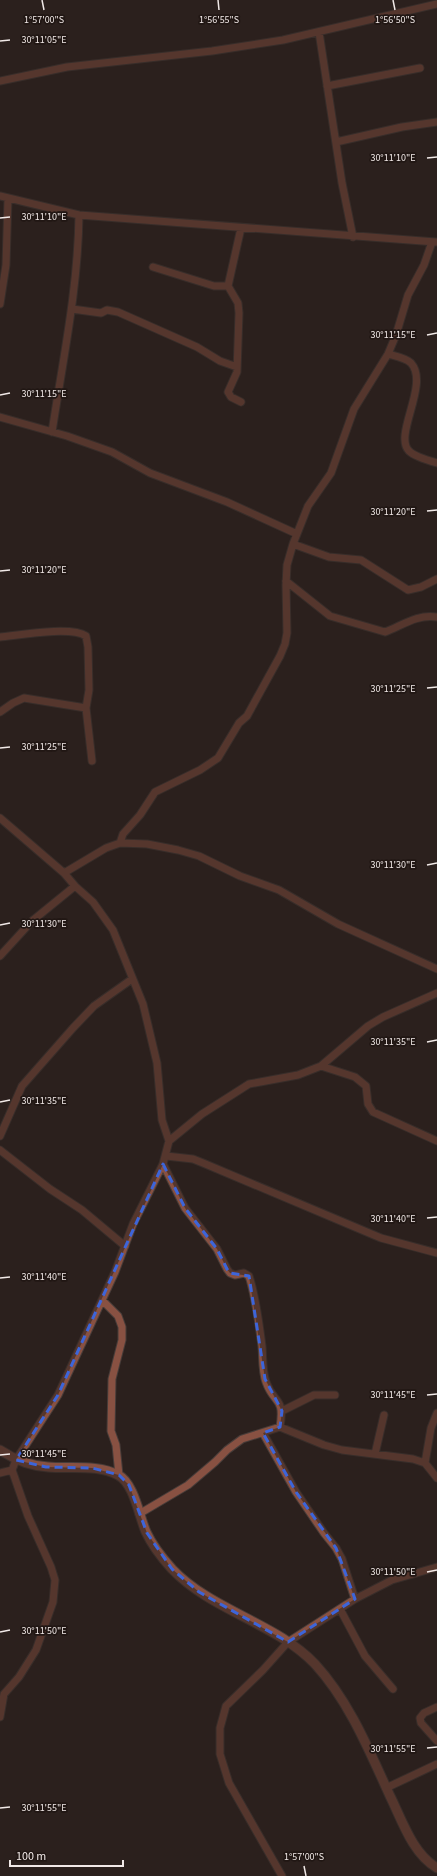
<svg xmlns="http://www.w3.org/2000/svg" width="437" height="1876" font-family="'Source Sans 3',sans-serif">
<rect width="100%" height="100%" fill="#2b201d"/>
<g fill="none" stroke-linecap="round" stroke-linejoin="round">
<!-- minor casing -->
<g stroke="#473c39" stroke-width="9">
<path id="minor" d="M319 32 342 183 353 237
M0 81 67 67 212 51 283 40 437 4
M327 86 420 68
M336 142 402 127 437 122
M0 196 79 215 436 242
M241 228 228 286 238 303 239 313 237 372 228 392 231 397 241 402
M153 267 214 286H228
M0 304 6 265 8 199
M72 309 101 313 107 310 118 312 197 347 220 361 237 367
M388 354C395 356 406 358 411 363 430 384 393 435 409 451 414 456 430 461 437 463
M0 417 67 436 112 452 150 473 227 502 297 534
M52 432C63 359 78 289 79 215
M293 544 329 557 361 560 408 590 421 587 437 579
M286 581 330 616 385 632C403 625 417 614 437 617
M0 637C20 635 71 626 86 636L88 647 89 690 86 708 92 761
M0 712 13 703 24 698 86 708
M0 818 64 873 75 886 93 902 113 930 143 1004 157 1063 162 1120 169 1141
M120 843 123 834 140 815 155 792 200 770 218 758 239 723 247 716 280 656 285 644 287 633 286 585 287 565 293 544 308 506 331 473 354 409 388 354 396 335 408 295 424 265 432 242
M64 873 106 848 120 843 147 844 178 850 199 856 240 876 279 890 338 924 437 969
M0 956 32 921 75 886
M321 1066 355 1077 366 1086 368 1104 373 1112 437 1141
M0 1136 22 1086 73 1028 94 1006 132 979
M0 1150 50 1189 82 1210 125 1246
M166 1156 193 1159 203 1163 381 1238 437 1253
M163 1164 185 1208 217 1249 227 1269 230 1273 235 1275 244 1273 249 1276C256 1298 259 1323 262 1346 263 1357 262 1371 266 1382 274 1405 285 1396 280 1427
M102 1300 118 1316 122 1327V1340L112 1379 111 1431 116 1445 119 1475
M282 1411 314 1395H335
M263 1433 296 1492 324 1533 336 1548 342 1559 355 1599
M375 1454 384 1415
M425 1463 431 1428 437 1413
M0 1473 12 1470 16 1460 58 1395 115 1272 133 1224 163 1164 169 1141 202 1114 249 1084 298 1075 321 1066 368 1026 383 1017 437 993
M139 1514 188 1485 215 1462 227 1450 242 1439 280 1427 324 1445 342 1450 413 1459 425 1463 437 1478
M340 1609 365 1656 393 1689
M437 1707 424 1713 420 1718 421 1723 437 1741
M0 1717 4 1694 19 1677 36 1650 53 1602 55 1580 51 1567 28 1516 12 1470
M386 1788 437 1764
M282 1876 229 1783 220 1754V1728L226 1706 263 1670 288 1642 355 1599 392 1580 437 1567"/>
</g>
<!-- tertiary casing -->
<g stroke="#473c39" stroke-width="11">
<path id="tertiary" d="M0 1450C15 1460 30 1466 48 1467 70 1469 98 1464 118 1475 134 1483 139 1516 146 1532 152 1545 163 1559 172 1569 212 1611 276 1623 315 1664 349 1701 369 1750 390 1796 402 1820 412 1853 437 1868"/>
</g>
<!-- minor -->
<use href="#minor" stroke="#885142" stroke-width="7"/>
<!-- tertiary -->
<use href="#tertiary" stroke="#885142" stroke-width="9"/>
</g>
<!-- marked area -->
<path d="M0 0H437V1876H0ZM163 1164 185 1208 217 1249 227 1269 230 1273 249 1276 265 1379 282 1411 280 1427 263 1433 296 1492 336 1548 355 1599 288 1642 199 1592 172 1569 147 1533 129 1485 119 1475 92 1468 46 1467 16 1460 58 1395Z" fill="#2b201d" fill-opacity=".55" fill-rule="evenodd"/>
<path fill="none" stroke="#3d65da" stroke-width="3" stroke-dasharray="8 5" stroke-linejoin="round" d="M163 1164 185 1208 217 1249 227 1269 230 1273 249 1276 265 1379 282 1411 280 1427 263 1433 296 1492 336 1548 355 1599 288 1642 199 1592 172 1569 147 1533 129 1485 119 1475 92 1468 46 1467 16 1460 58 1395Z"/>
<!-- ticks -->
<path fill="none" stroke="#f1e9e7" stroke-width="1.5" d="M42 0 44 10M218 0 219 10M393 0 395 10M0 41 10 40M427 158 437 157M0 218 10 217M427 335 437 333M0 395 10 393M427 511 437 510M0 571 10 570M427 688 437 687M0 748 10 747M427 865 437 863M0 925 10 923M427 1042 437 1040M0 1102 10 1100M427 1218 437 1217M0 1278 10 1277M427 1395 437 1394M0 1455 10 1454M427 1572 437 1570M0 1632 10 1630M427 1748 437 1747M0 1808 10 1807M304 1866 306 1876"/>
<g font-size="10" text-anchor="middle" fill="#f1e9e7" stroke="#211714" stroke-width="3.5" stroke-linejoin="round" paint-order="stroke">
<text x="44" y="23">1°57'00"S</text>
<text x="219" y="23">1°56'55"S</text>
<text x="395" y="23">1°56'50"S</text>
<text x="44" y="43">30°11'05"E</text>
<text x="393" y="161">30°11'10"E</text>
<text x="44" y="220">30°11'10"E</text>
<text x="393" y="338">30°11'15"E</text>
<text x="44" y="397">30°11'15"E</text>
<text x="393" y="515">30°11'20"E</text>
<text x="44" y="573">30°11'20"E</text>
<text x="393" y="692">30°11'25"E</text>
<text x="44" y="750">30°11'25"E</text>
<text x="393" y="868">30°11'30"E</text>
<text x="44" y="927">30°11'30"E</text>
<text x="393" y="1045">30°11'35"E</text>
<text x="44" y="1104">30°11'35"E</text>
<text x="393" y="1222">30°11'40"E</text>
<text x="44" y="1280">30°11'40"E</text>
<text x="393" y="1398">30°11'45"E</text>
<text x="44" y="1457">30°11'45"E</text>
<text x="393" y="1575">30°11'50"E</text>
<text x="44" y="1634">30°11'50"E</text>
<text x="393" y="1752">30°11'55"E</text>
<text x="44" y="1811">30°11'55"E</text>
<text x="304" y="1860">1°57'00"S</text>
</g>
<!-- scale -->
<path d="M10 1860v6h113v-6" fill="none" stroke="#f1e9e7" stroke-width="2"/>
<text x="16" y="1860" font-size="12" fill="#f1e9e7" stroke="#211714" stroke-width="3" paint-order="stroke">100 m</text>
</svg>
